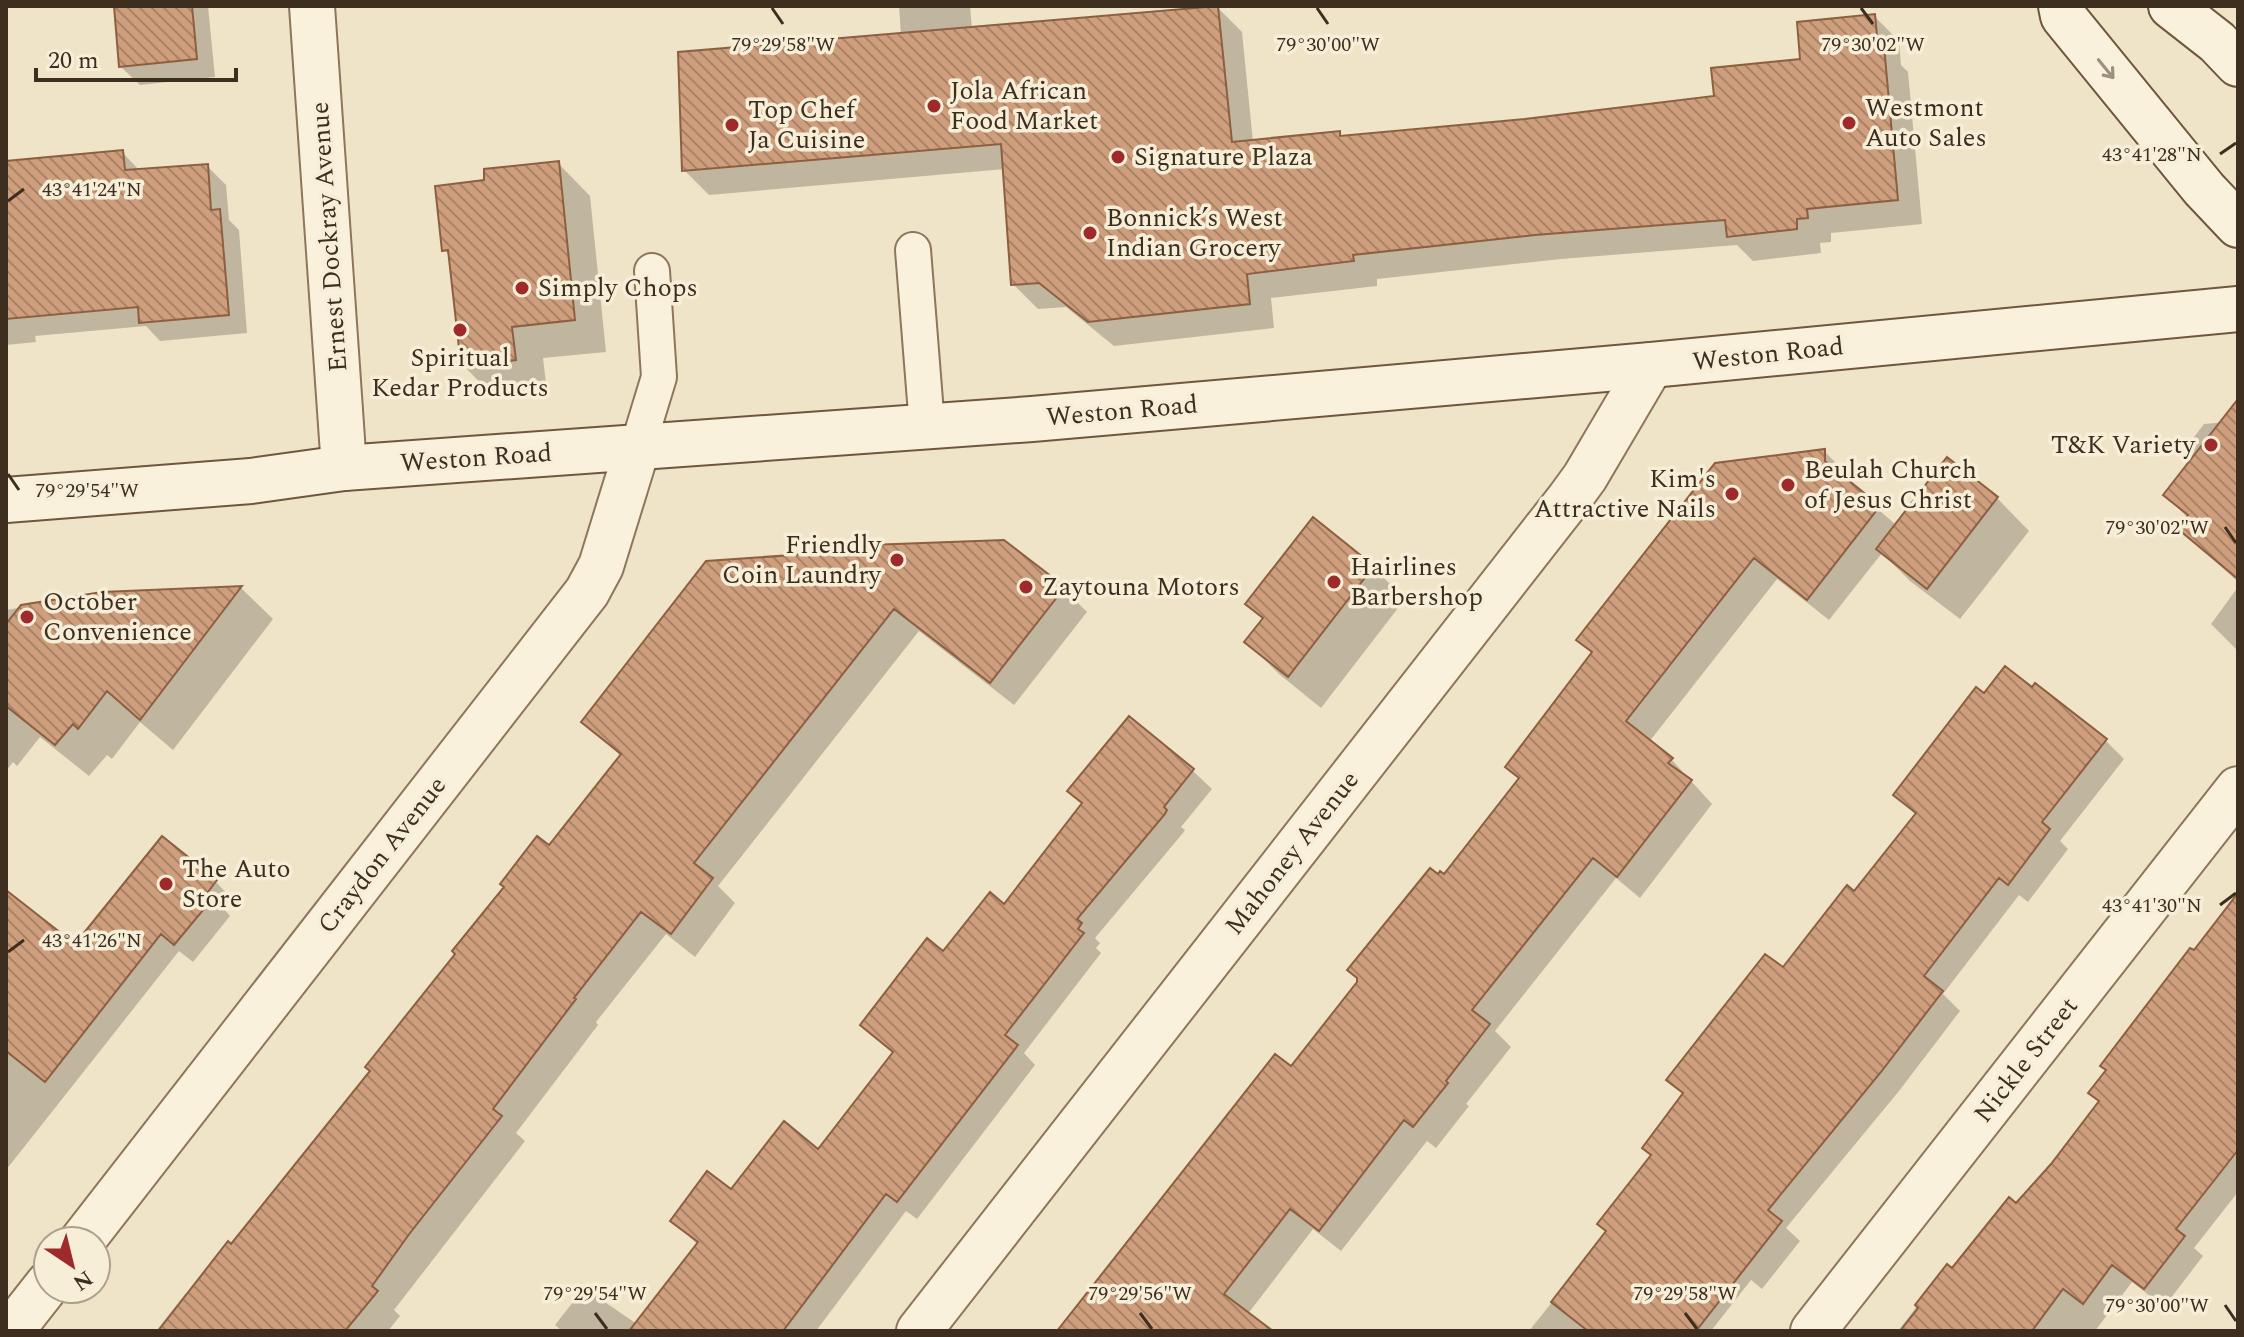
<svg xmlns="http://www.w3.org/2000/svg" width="2244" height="1337" font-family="Spectral,serif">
<defs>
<pattern id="building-back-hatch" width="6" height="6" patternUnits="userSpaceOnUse" patternTransform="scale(2)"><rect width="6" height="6" fill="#cf9f7d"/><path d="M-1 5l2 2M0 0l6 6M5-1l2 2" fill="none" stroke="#a98266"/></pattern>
</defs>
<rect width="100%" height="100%" fill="#f0e4c8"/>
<!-- shadow -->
<path fill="#0003" d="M116 6H208L215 77 140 85 121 67Z
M899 6H970L972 29 1217 7 1242 32 1253 142 1339 133 1344 138 1525 121 1716 98 1802 61 1874 16 1899 41 1901 65 1908 72 1922 224 1831 233V242L1820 243 1821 253 1753 261 1737 245 1561 259 1377 279V286L1271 298 1274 328 1114 346 1066 307 1038 309 1013 284 1005 169 709 195 684 170 901 35Z
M122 152 140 171 207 166 226 185 229 220 239 230 247 333 160 341 146 326 35 336 36 342 6 345V193Z
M558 163 590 196 606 352 543 358 547 392 495 398 463 365 451 257 444 250 486 181Z
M2238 421V582L2180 529 2188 518 2165 495 2190 463 2181 454 2204 424Z
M1824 451 1846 473V481L1896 525 1997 498 2029 531 1960 619 1910 581 1882 553 1829 620 1777 579 1649 742 1672 760 1712 804 1640 898 1616 878 1495 1031 1511 1047 1466 1104 1469 1106 1436 1148 1427 1141 1341 1251 1313 1229 1247 1315 1261 1331H1061L1292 1069 1439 877H1444L1520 780 1507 767 1593 654 1579 639Z
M707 563 1063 588 1087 612 1014 705 919 631 718 886 735 903 695 957 666 934 596 1022 598 1025 516 1133 525 1141 394 1310 400 1316 388 1331H156L186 1293 189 1296 232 1246 622 757 583 722Z
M1373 567 1405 599 1321 708 1279 674 1247 642 1264 620 1248 604Z
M2238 587V651L2211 624Z
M241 588 273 619 173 750 140 722 112 759 107 755 89 776 40 737 17 766 13 762 6 771V610L102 594Z
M1984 696 2105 740 2124 759 2060 841 2068 849 2028 902 2019 895 1943 994 1960 1011 1899 1091 1786 1228 1800 1241 1762 1289 1751 1280 1711 1331H1529L1608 1232 1653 1156 1684 1095 1668 1080 1783 970 1854 894 1916 815 1896 795Z
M1129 719 1193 771 1212 789 1181 827 1185 830 1183 833 1095 938 1100 943 1096 948 1101 953 1024 1053 1035 1065 917 1219 906 1211 816 1331H562L555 1325 584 1288 637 1324 698 1245 673 1221 819 1152 894 1054 862 1025 944 954 1004 907 1083 804Z
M216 882 233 900 225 910 230 916 193 962 179 951 6 1170V908L75 947Z
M2238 897V1192L2194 1248 2203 1256 2164 1307 2132 1282 2095 1331H1898L1947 1267 1952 1271 2052 1165 2101 1103 2091 1093Z"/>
<!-- building -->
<path fill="url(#building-back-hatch)" stroke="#8d5f41" stroke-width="2" d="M114 6H192L197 59 119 67Z
M1218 6 1232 142 1340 131V136L1525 119 1714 96 1711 68 1800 59 1797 22 1875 14 1878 46H1884L1898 200 1807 209 1808 218 1797 219V229L1727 237 1725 220 1535 235 1353 255 1354 261 1247 274 1250 304 1088 322 1039 283 1011 285 1001 144 682 171 678 52Z
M123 150 125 170 208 164 211 210 220 209 229 315 139 323 138 307 6 319V161Z
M559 161 575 320 512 327 516 360 461 366 448 250 442 251 435 186 484 180V169Z
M2238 399V579L2178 529 2188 515 2163 495Z
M1825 449V461L1880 506 1807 600 1754 558 1626 721 1673 758 1668 763 1692 780 1617 877 1593 858 1472 1010 1490 1024 1446 1081 1448 1083 1413 1127 1404 1120 1319 1231 1290 1209 1224 1294 1273 1331H1057L1275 1054 1291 1066 1357 982V978L1347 970 1430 868 1438 874 1440 871 1444 874 1519 778 1505 767 1592 652 1576 640 1715 463Z
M1947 457 1998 497 1927 589 1876 549Z
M1313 517 1374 566 1288 677 1244 642 1263 618 1245 604Z
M1004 540 1065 587 990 683 894 609 694 863 713 878 671 934 641 912 574 998 576 999 493 1109 502 1116 410 1233 372 1286 378 1291 345 1331H158L228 1241 231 1244 370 1071 365 1067 455 954 452 951 504 887 500 884 537 836 549 845 621 754 581 722 706 561 865 550 869 545Z
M242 586 140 720 107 691 78 729 73 724 55 745 6 706V624L21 605 102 592Z
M2005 666 2032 687 2035 683 2107 739 2042 822 2050 829 2008 885 1999 878 1924 976 1943 991 1881 1072 1768 1210 1782 1221 1696 1331H1588L1551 1302 1606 1231 1597 1224 1651 1155 1642 1148 1683 1093 1666 1080 1765 954 1783 967 1847 885 1854 891 1916 813 1893 795 1976 687 1984 693Z
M1129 716 1194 769 1164 807 1167 810 1165 814 1077 919 1082 923 1078 929 1084 933 1005 1035 1018 1045 897 1202 886 1194 783 1331H629L698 1242 670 1221 707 1171 731 1189 784 1121 818 1149 893 1052 860 1025 927 938 943 951 990 892 1004 904 1082 803 1067 791Z
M162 836 217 880 208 892 214 897 174 945 161 934 45 1082 6 1051V890L75 944Z
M2238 893V1150L2176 1229 2185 1236 2144 1289 2112 1265 2083 1304 2063 1289 2032 1331H1900L1918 1308 1915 1305 1947 1264 1952 1268 2009 1197 2016 1203 2051 1164 2099 1101 2088 1093 2106 1070 2100 1066 2190 948 2194 950Z"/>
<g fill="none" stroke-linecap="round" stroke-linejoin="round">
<!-- service casing -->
<g stroke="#8d765c" stroke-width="38">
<path id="service" d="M913 250 927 426
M638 446 659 377 652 271"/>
</g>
<!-- minor casing -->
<g stroke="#8d765c" stroke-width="48">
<path id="minor" d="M312 6 344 468
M82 1241 587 592 601 566 638 446
M11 1331 48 1284
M919 1331 1569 499 1585 477 1651 365
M1813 1331 2238 789"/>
</g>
<!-- secondary casing -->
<g stroke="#6f573f" stroke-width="48">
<path id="secondary" d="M2061 6 2063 16 2204 189 2238 225
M2171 6 2217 42 2238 64
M6 500 251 481 344 468 1032 419 1651 365 2238 309"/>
</g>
<!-- service -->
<use href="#service" stroke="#faf1dc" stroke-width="34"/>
<!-- minor -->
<use href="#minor" stroke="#faf1dc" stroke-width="44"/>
<!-- secondary -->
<use href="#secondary" stroke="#faf1dc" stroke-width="44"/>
</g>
<!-- one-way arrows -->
<defs><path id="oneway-shaft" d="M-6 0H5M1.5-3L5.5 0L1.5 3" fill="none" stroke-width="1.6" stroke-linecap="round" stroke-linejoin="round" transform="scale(2)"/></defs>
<use stroke="#9c907e" href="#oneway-shaft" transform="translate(2106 69) rotate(51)"/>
<!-- ticks -->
<path fill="none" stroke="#3d2e20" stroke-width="3" d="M772 8 783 24M1317 8 1328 24M1861 8 1873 24M2220 154 2236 143M8 201 24 189M8 474 19 490M2225 527 2236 543M2220 905 2236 893M8 952 24 940M2225 1305 2236 1321M595 1313 607 1329M1140 1313 1152 1329M1685 1313 1697 1329"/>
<!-- markers -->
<g fill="#9e2a2b" stroke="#f7eed8" stroke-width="3">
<circle cx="934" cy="106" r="8"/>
<circle cx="1849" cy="123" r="8"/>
<circle cx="732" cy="125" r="8"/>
<circle cx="1118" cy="157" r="8"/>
<circle cx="1090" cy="233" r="8"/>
<circle cx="522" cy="288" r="8"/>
<circle cx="460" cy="330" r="8"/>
<circle cx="2211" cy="445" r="8"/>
<circle cx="1788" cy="485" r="8"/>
<circle cx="1732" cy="494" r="8"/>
<circle cx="897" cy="560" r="8"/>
<circle cx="1334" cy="582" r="8"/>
<circle cx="1026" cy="587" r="8"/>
<circle cx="27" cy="617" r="8"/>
<circle cx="166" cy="884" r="8"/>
</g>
<g text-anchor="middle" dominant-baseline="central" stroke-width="7" stroke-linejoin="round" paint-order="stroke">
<!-- poi labels -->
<g font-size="26" fill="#3d2e20" stroke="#f7eed8" text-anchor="start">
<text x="950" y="91">Jola African<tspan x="950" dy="30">Food Market</tspan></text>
<text x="1865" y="108">Westmont<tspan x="1865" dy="30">Auto Sales</tspan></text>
<text x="748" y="110">Top Chef<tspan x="748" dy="30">Ja Cuisine</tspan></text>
<text x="1134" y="157">Signature Plaza</text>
<text x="1106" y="218">Bonnick’s West<tspan x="1106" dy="30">Indian Grocery</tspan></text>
<text x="538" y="288">Simply Chops</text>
<text x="460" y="358" text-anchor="middle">Spiritual<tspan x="460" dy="30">Kedar Products</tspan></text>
<text x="2195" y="445" text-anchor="end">T&amp;K Variety</text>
<text x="1804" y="470">Beulah Church<tspan x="1804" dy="30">of Jesus Christ</tspan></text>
<text x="1716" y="479" text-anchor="end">Kim's<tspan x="1716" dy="30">Attractive Nails</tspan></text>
<text x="881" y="545" text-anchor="end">Friendly<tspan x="881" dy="30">Coin Laundry</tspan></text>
<text x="1350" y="567">Hairlines<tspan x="1350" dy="30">Barbershop</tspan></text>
<text x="1042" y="587">Zaytouna Motors</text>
<text x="43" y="602">October<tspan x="43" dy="30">Convenience</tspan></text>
<text x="182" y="869">The Auto<tspan x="182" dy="30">Store</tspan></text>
</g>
<!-- street labels -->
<g font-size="26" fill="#3d2e20" stroke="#f7eed8">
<text transform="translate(329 237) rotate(-94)">Ernest Dockray Avenue</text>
<text transform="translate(1768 354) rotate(-6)">Weston Road</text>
<text transform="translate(1122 411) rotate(-5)">Weston Road</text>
<text transform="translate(476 458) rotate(-4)">Weston Road</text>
<text transform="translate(1292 853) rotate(-52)">Mahoney Avenue</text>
<text transform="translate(382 855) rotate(-52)">Craydon Avenue</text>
<text transform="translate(2026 1060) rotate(-52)">Nickle Street</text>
</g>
</g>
<g font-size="20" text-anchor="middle" fill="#3d2e20" stroke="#f7eed8" stroke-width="7" stroke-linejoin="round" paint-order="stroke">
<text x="783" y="51">79°29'58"W</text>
<text x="1328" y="51">79°30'00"W</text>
<text x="1873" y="51">79°30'02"W</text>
<text x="2152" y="161">43°41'28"N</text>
<text x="92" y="196">43°41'24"N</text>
<text x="87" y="497">79°29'54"W</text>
<text x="2157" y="534">79°30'02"W</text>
<text x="2152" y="912">43°41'30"N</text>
<text x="92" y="947">43°41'26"N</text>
<text x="595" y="1300">79°29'54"W</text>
<text x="1140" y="1300">79°29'56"W</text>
<text x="1685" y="1300">79°29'58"W</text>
<text x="2157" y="1312">79°30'00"W</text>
</g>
<!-- border -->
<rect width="2244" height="1337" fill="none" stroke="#3d2e20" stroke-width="16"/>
<!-- north arrow -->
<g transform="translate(72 1265) rotate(145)"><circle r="38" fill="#f7eed8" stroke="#ada18e" stroke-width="2"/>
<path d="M0-6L14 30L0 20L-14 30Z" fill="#9e2a2b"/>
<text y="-12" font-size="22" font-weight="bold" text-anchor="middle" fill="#3d2e20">N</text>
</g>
<!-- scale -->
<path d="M36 68v12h200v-12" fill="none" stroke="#3d2e20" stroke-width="4"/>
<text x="48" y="68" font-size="24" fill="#3d2e20" stroke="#f7eed8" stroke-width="6" paint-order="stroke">20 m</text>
</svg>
